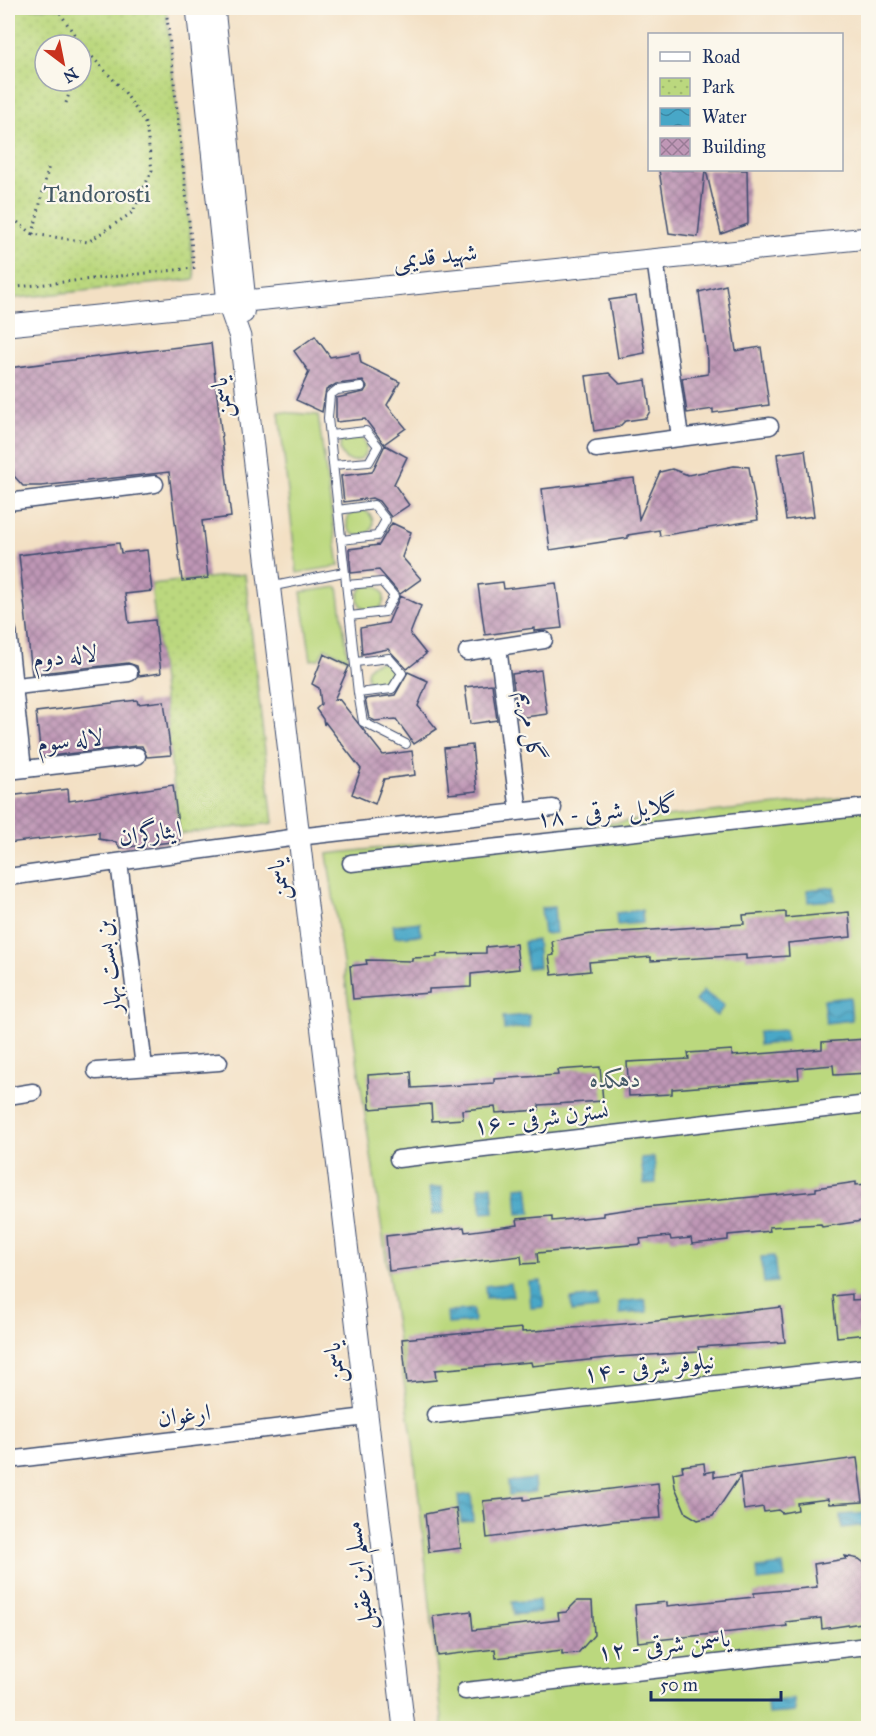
<svg xmlns="http://www.w3.org/2000/svg" width="876" height="1736" font-family="'IM FELL Great Primer',Amiri,serif">
<defs>
<pattern id="park-dots" width="8" height="8" patternUnits="userSpaceOnUse" patternTransform="scale(1.5)"><rect width="8" height="8" fill="#bbd87e"/><path d="M2 2h.1M6 6h.1" fill="none" stroke="#a0ba6f" stroke-width="1.8" stroke-linecap="round"/></pattern>
<pattern id="water-waves" width="16" height="10" patternUnits="userSpaceOnUse" patternTransform="scale(1.5)"><rect width="16" height="10" fill="#48a7c7"/><path d="M0 5q4-4 8 0t8 0" fill="none" stroke="#3b88a5"/></pattern>
<pattern id="building-cross-hatch" width="8" height="8" patternUnits="userSpaceOnUse" patternTransform="scale(1.5)"><rect width="8" height="8" fill="#bf97b6"/><path d="M0 0l8 8M0 8l8-8" fill="none" stroke="#9a7c97"/></pattern>
</defs>
<rect width="100%" height="100%" fill="#fbf7ec"/>
<filter id="ink" filterUnits="userSpaceOnUse"><feTurbulence type="fractalNoise" baseFrequency=".0167" numOctaves="2"/><feDisplacementMap in="SourceGraphic" scale="12" xChannelSelector="R" yChannelSelector="G"/><feConvolveMatrix kernelMatrix="1 2 1 2 8 2 1 2 1" color-interpolation-filters="sRGB"/></filter>
<filter id="wash" filterUnits="userSpaceOnUse"><feTurbulence type="fractalNoise" baseFrequency=".008" numOctaves="4" result="noise"/><feDisplacementMap in="SourceGraphic" scale="24" xChannelSelector="R" yChannelSelector="G"/><feGaussianBlur stdDeviation="1.35" result="paint"/><feColorMatrix in="noise" values="0 0 0 0 0 0 0 0 0 0 0 0 0 0 0 0 0 1.4 0 .05"/><feComposite in="paint" operator="in"/></filter>
<g filter="url(#wash)">
<rect width="100%" height="100%" fill="#f3e0c4"/>
<!-- green -->
<path fill="#bbd87e" stroke="#6b846e" stroke-width="1.5" d="M279 412 318 415 339 566 297 573Z
M340 448a13 13 0 1 1 26 0a13 13 0 1 1-26 0Z
M347 523a13 13 0 1 1 26 0a13 13 0 1 1-26 0Z
M358 598a13 13 0 1 1 26 0a13 13 0 1 1-26 0Z
M338 587 348 659 325 648 319 659 311 660 301 592Z
M367 675a13 13 0 1 1 26 0a13 13 0 1 1-26 0Z
M868 795V1728H443L413 1443 327 854Z"/>
<!-- park -->
<path fill="url(#park-dots)" stroke="#6b846e" stroke-width="1.5" fill-rule="evenodd" d="M8 8H166L195 279 8 299ZM45 45H81V81H45Z
M245 574 273 823 179 834 151 584Z"/>
<!-- water -->
<path fill="url(#water-waves)" stroke="#326b92" stroke-width="1.5" d="M834 887 835 900 808 902 807 890Z
M554 907 556 933 544 934 541 908Z
M642 910 643 923 617 925 616 913Z
M420 922 421 935 395 937 393 925Z
M537 940 539 967 527 968 524 942Z
M703 991 724 1006 717 1016 695 1001Z
M850 997 852 1020 826 1023 823 1000Z
M529 1015 530 1027 504 1030 503 1017Z
M785 1030 786 1042 759 1045 758 1032Z
M654 1157 656 1183 644 1184 641 1158Z
M492 1185 494 1212 482 1213 479 1187Z
M528 1186 531 1213 518 1214 516 1187Z
M442 1187 444 1213 432 1214 429 1188Z
M774 1256 777 1282 764 1283 761 1257Z
M541 1281 544 1307 531 1308 529 1282Z
M511 1283 513 1296 486 1298 485 1286Z
M597 1296 598 1309 572 1312 571 1299Z
M645 1299 647 1312 620 1314 619 1302Z
M473 1309 474 1322 448 1324 447 1312Z
M534 1479 535 1492 509 1495 508 1482Z
M471 1494 473 1521 461 1522 458 1496Z
M868 1513V1525L842 1528 841 1515Z
M783 1565 785 1578 758 1581 757 1568Z
M539 1600 540 1612 514 1615 512 1602Z
M794 1699 795 1712 768 1714 767 1702Z"/>
<g id="blocks">
<!-- building -->
<path fill="url(#building-cross-hatch)" d="M659 170H705L698 237 669 233Z
M706 170H747L748 224 721 234Z
M726 285 736 351 761 347 769 405 713 413V409L687 413 682 378 708 374V360L699 292Z
M636 296 645 353 618 358 609 300Z
M315 336 330 357 359 352 361 363 400 382 387 405 406 428 384 444 365 419 336 422V398L364 392 367 387 363 381 336 384 326 390 322 412 296 400 309 372 294 351Z
M211 343 231 517 202 521 208 578 182 581 169 472 41 486H23L14 476 8 406V368Z
M609 373 620 384 646 380 650 411 646 418 625 421 619 427 594 431 586 376Z
M385 445 407 457 394 484 409 505 391 517 379 501 372 498 344 502 342 484 341 476 372 472Z
M805 450 814 516 786 520 777 454Z
M734 466 749 467 758 520 660 536 659 530 628 535V538L550 550 542 489 634 478 639 519 660 472 672 469 688 475Z
M392 523 411 532 402 557 421 579 400 594 379 570 351 573 349 549 379 545Z
M119 543 121 553 147 550 152 591 125 594 129 623 155 620 161 673 139 676 137 666 128 663 32 674 19 555Z
M503 582 504 589 556 583 562 628 534 631V628L485 635 478 585Z
M400 596 421 606 410 634 426 654 407 669 388 649 362 654 360 628 388 623Z
M324 654 349 666 334 700 339 699 383 755 412 751 415 775 384 779 375 804 352 794 361 769 325 722 324 725 323 719 316 709 321 704 319 688 312 684Z
M541 670 547 714 518 718 512 674Z
M408 672 428 681 418 706 437 729 414 744 396 719 375 721 369 718 365 699 395 695Z
M492 684 497 720 470 724 465 687Z
M137 700 138 704 164 701 171 755 147 757 142 746H136L41 757 36 712Z
M472 745 477 791 449 794 444 748Z
M173 785 180 841 120 848 116 842 99 839V832L8 843V796L68 789 69 801Z
M786 912V918L849 912 851 937 788 943 789 956 746 959V955L651 961V957L589 962 590 971 552 975 549 956 554 955 552 941 591 934 744 924 743 915Z
M516 944 519 969 471 974V987L429 989V993L353 999 350 966 367 964 366 960 412 961V958L437 957V954L486 953V947Z
M866 1039 868 1073 834 1075 833 1065 798 1068 799 1079 672 1089V1094L629 1096 627 1062 689 1059 688 1053 732 1050V1056L822 1049V1042Z
M600 1067 603 1101 539 1105V1110L496 1113 495 1107 462 1110 463 1119 432 1121 431 1104 370 1109 368 1075 411 1072 412 1088 494 1083V1079L558 1075 557 1070Z
M856 1182V1185L868 1184V1220L822 1227 821 1224 769 1227 770 1231 728 1235V1240L692 1244 691 1238 671 1240 670 1236 640 1239 641 1244 537 1253 538 1263 522 1264 521 1256 389 1271 386 1236 464 1227 465 1232 518 1225 517 1219 552 1216V1221L603 1216V1213L645 1207 816 1191V1188Z
M852 1294V1300L868 1299V1334L837 1337 833 1296Z
M781 1307 785 1342 698 1347 699 1352 617 1357 532 1366 531 1362 435 1370 436 1380 407 1383 402 1339 522 1328V1332L648 1322Z
M857 1458 863 1502 829 1504 828 1499 797 1503 798 1510 782 1513 778 1510 764 1512 763 1507 744 1510 740 1476 713 1516 698 1520 686 1513 675 1487 673 1473 683 1471 682 1466 704 1463 705 1473 714 1471V1477Z
M658 1483 661 1518 613 1521 487 1538 483 1501 524 1497V1500Z
M456 1508 461 1548 429 1552 425 1514Z
M845 1556 859 1559 868 1566V1622L822 1629 821 1618 786 1622 787 1626 638 1642 635 1605 667 1602V1606L754 1597V1593L817 1587 814 1564 846 1559Z
M577 1601H592L594 1635 578 1653 562 1654V1650L496 1658 495 1649 438 1656 433 1616 471 1611 473 1630 559 1620 558 1613 566 1612Z"/>
</g>
</g>
<g filter="url(#ink)">
<use href="#blocks" fill-opacity="0" stroke="#3b4a6d" stroke-width="1.5"/>
<g fill="none" stroke-linecap="round" stroke-linejoin="round">
<!-- service casing -->
<g stroke="#3b4a6d" stroke-width="10">
<path id="service" d="M361 387 337 390 330 395 328 418 358 693 363 722 406 744
M330 435 366 431 378 446 369 462 333 465
M338 510 374 505 386 520 377 536 341 540
M346 585 382 582 394 596 385 612 350 616
M269 587 344 572
M356 662 389 658 402 673 392 689 358 693"/>
</g>
<!-- minor casing -->
<g stroke="#3b4a6d" stroke-width="19">
<path id="minor" d="M655 259 680 437
M596 449 770 426
M8 502 155 484
M8 631 23 769
M498 647 519 812
M467 652 544 640
M8 687 129 673
M8 771 137 756
M119 862 144 1067
M351 863 868 807
M8 877 298 837 553 808
M96 1071 219 1062
M8 1096 33 1092
M398 1159 868 1104
M435 1415 868 1367
M8 1460 366 1417
M465 1691 868 1646"/>
</g>
<!-- tertiary casing -->
<g stroke="#3b4a6d" stroke-width="23">
<path id="tertiary" d="M197 8 228 303 240 337 404 1728
M214 8 245 301 243 313
M8 325 868 238"/>
</g>
<!-- path -->
<path stroke="#3b4a6d" stroke-width="3" stroke-dasharray="1.5 4.5" stroke-linecap="butt" d="M57 8 81 45
M66 103 73 81
M8 215 33 234 88 242 133 212 152 170 146 125 124 91 81 45
M33 234 49 165
M8 288 194 268 166 8"/>
<!-- service -->
<use href="#service" stroke="#fff" stroke-width="8"/>
<!-- minor -->
<use href="#minor" stroke="#fff" stroke-width="16"/>
<!-- tertiary -->
<use href="#tertiary" stroke="#fff" stroke-width="21"/>
</g>
</g>
<g text-anchor="middle" dominant-baseline="central" stroke-width="4.5" stroke-linejoin="round" paint-order="stroke">
<!-- park labels -->
<g font-size="24" fill="#435966" stroke="#fbf7ec">
<text x="97" y="194">Tandorosti</text>
<text x="615" y="1079">دهکده</text>
</g>
<!-- street labels -->
<g font-size="24" fill="#1b2f5e" stroke="#fbf7ec">
<text transform="translate(435 256) rotate(-6)">شهید قدیمی</text>
<text transform="translate(221 398) rotate(-97)">یاسمن</text>
<text transform="translate(65 656) rotate(-6)">لاله دوم</text>
<text transform="translate(532 726) rotate(83)">گل مریم</text>
<text transform="translate(70 740) rotate(-6)">لاله سوم</text>
<text transform="translate(607 811) rotate(-6)">گلایل شرقی - ۱۸</text>
<text transform="translate(150 833) rotate(-8)">ایثارگران</text>
<text transform="translate(278 880) rotate(-97)">یاسمن</text>
<text transform="translate(108 967) rotate(-97)">بن بست بهار</text>
<text transform="translate(541 1118) rotate(-7)">نسترن شرقی - ۱۶</text>
<text transform="translate(334 1363) rotate(-97)">یاسمن</text>
<text transform="translate(649 1367) rotate(-6)">نیلوفر شرقی - ۱۴</text>
<text transform="translate(184 1415) rotate(-7)">ارغوان</text>
<text transform="translate(359 1576) rotate(-97)">مسلم ابن عقیل</text>
<text transform="translate(664 1645) rotate(-6)">یاسمن شرقی - ۱۲</text>
</g>
</g>
<!-- margin -->
<rect width="876" height="1736" fill="none" stroke="#fbf7ec" stroke-width="30"/>
<!-- legend -->
<rect x="648" y="33" width="195" height="138" fill="#fbf7ec" stroke="#a1a7b3" stroke-width="1.5"/>
<rect x="660" y="52" width="30" height="9" fill="#ffffff" stroke="#a1a7b3" stroke-width="1.5"/>
<text x="702" y="63" font-size="18" fill="#1b2f5e">Road</text>
<rect x="660" y="78" width="30" height="18" fill="url(#park-dots)" stroke="#a1a7b3" stroke-width="1.5"/>
<text x="702" y="93" font-size="18" fill="#1b2f5e">Park</text>
<rect x="660" y="108" width="30" height="18" fill="url(#water-waves)" stroke="#a1a7b3" stroke-width="1.5"/>
<text x="702" y="123" font-size="18" fill="#1b2f5e">Water</text>
<rect x="660" y="138" width="30" height="18" fill="url(#building-cross-hatch)" stroke="#a1a7b3" stroke-width="1.5"/>
<text x="702" y="153" font-size="18" fill="#1b2f5e">Building</text>
<!-- north arrow -->
<g transform="translate(63 63) rotate(148)"><circle r="28" fill="#fbf7ec" stroke="#a1a7b3" stroke-width="1.5"/>
<path d="M0-4.5L10 22L0 15L-10 22Z" fill="#c8321e"/>
<text y="-9" font-size="16" font-weight="bold" text-anchor="middle" fill="#1b2f5e">N</text>
</g>
<!-- scale -->
<path d="M651 1691v9h130v-9" fill="none" stroke="#1b2f5e" stroke-width="3"/>
<text x="660" y="1691" font-size="18" fill="#1b2f5e" stroke="#fbf7ec" stroke-width="4.5" paint-order="stroke">50 m</text>
</svg>
